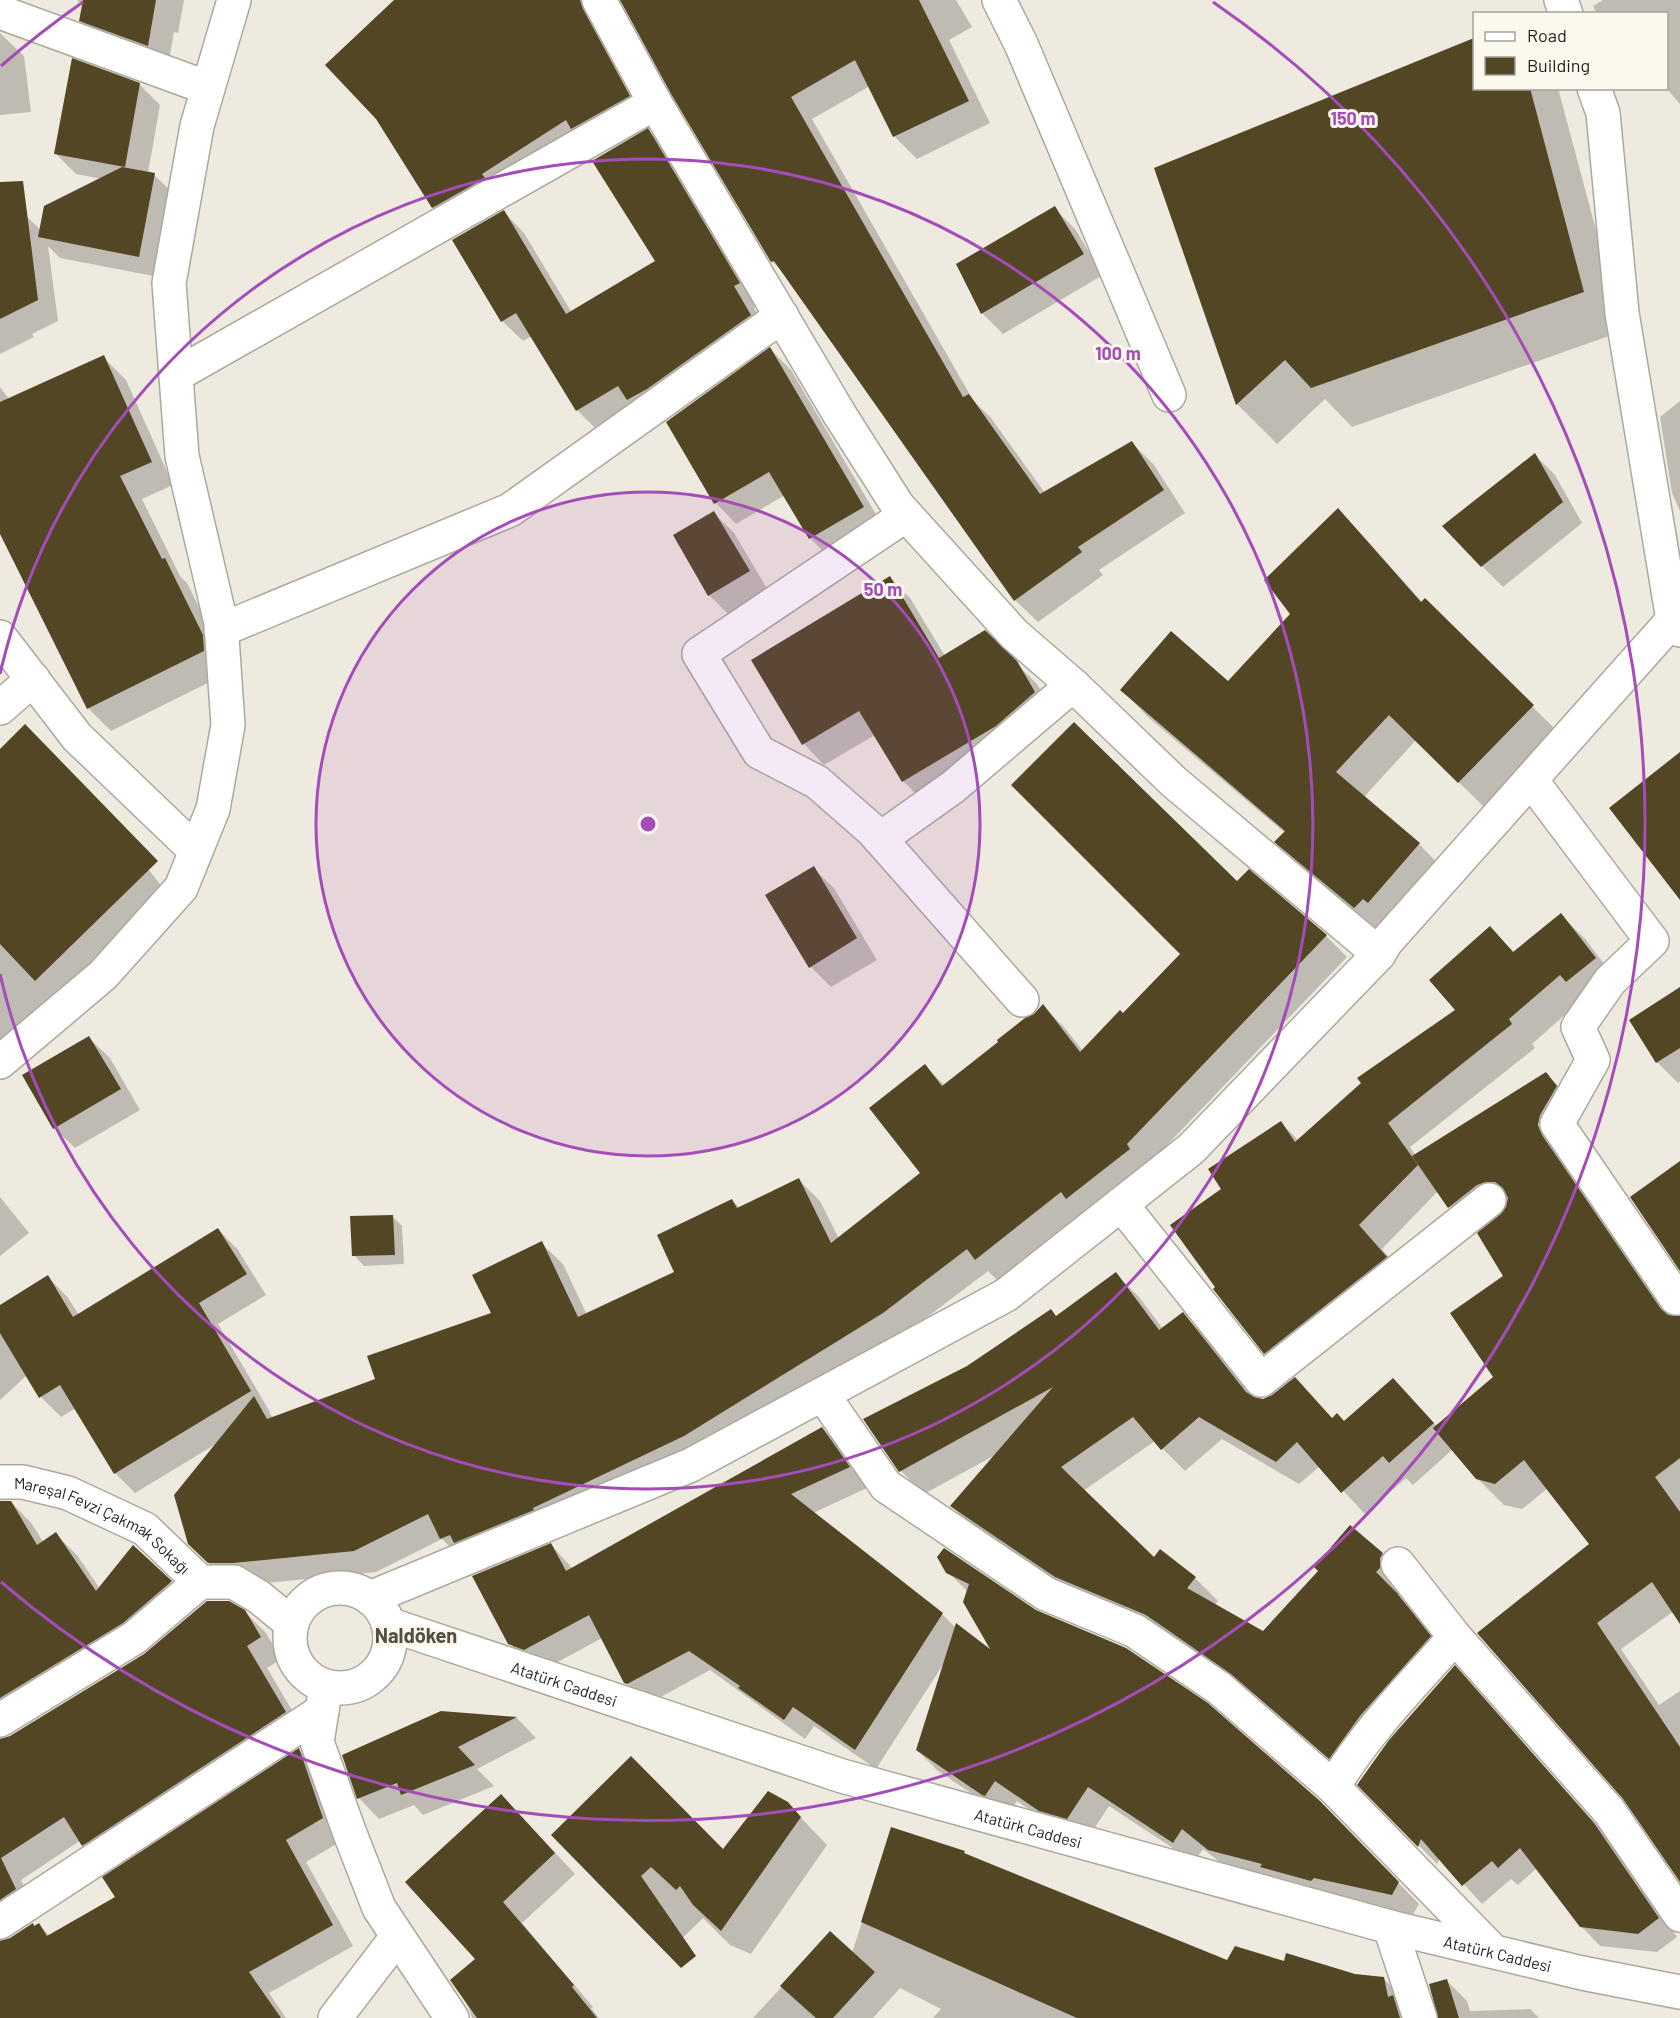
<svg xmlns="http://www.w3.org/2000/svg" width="1680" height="2018" font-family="Barlow,sans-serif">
<rect width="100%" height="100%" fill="#efeadf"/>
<!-- shadow -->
<path fill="#0003" fill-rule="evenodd" d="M77 0H184L178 33 174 32 168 66 101 41 80 20 86 9Z
M396 0H956L972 27 949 40 990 123 917 159 895 137 870 86 812 119 973 400 991 418 1045 493 1132 443 1154 465 1185 513 1099 570 1103 575 1038 622 1015 600 787 276 773 262 673 93 622 3 612 6 651 118 456 229 433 207Z
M1603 0H1680V104L1666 88V14H1597L1593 6Z
M0 33 24 56 31 112 0 115Z
M1474 40V88H1558L1623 331 1352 427 1325 399 1277 444 1237 404 1155 169Z
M140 85 160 105 148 173 154 175 175 195 159 277 60 258 48 246 58 321 32 334 34 337 0 354V230L27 217 41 230 102 179 76 174 55 153Z
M648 130 669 151 759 304 754 308 771 336 598 431 577 410 532 336 523 341 502 321 504 212 524 233 572 313 657 261Z
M1054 208 1075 229 1103 275 1003 334 982 313 958 265Z
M770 349 791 370 884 528 831 559 810 538 785 495 736 524 716 503 668 422Z
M103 357 126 380 173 485 142 499 180 576 187 583 225 659 226 674 111 731 88 708 0 527V387L9 399Z
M1680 401V511L1672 493 1660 417Z
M1535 455 1555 475 1582 523 1503 587 1482 566Z
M1338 510 1364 537 1423 603 1425 600 1559 733 1485 808 1416 740 1364 797 1419 844 1445 871 1381 934 1303 868 1277 842 1285 833 1148 717 1122 690 1229 683 1292 614Z
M714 513 734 533 769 592 730 616 709 595Z
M890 578 910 598 945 656 985 632 1037 684 1055 714 924 802 903 781 875 735 824 765 804 744 753 661Z
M0 751 72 773 171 898 0 1068Z
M813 868 834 888 877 960 831 987 811 967Z
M1249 871 1326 936 1347 957 1147 1166 1088 1219 1082 1213 997 1280 988 1271 905 1334 706 1457 463 1560 442 1539 376 1572 256 1584H230L189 1543 216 1444 135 1493 115 1473 76 1408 61 1417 41 1397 27 1375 0 1400V1307L48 1277 68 1298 79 1315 218 1229 238 1250 266 1295 218 1324 270 1412 269 1413 274 1418 377 1379 493 1314 541 1243 563 1264 587 1315 676 1273 732 1201 740 1208 799 1180 820 1201 839 1239 922 1173 925 1066 945 1086 1035 1016 1043 1006 1064 1027 1083 1051 1123 1015 1182 954Z
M1561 915 1585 939 1618 982 1584 998 1532 1044 1535 1048 1410 1147 1416 1156 1546 1074 1572 1100 1566 1142 1567 1162 1680 1327V1621L1674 1611 1621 1649 1659 1705 1680 1691V1879L1624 1798 1479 1633 1591 1544 1548 1488 1522 1509 1504 1505 1477 1478 1453 1449 1413 1485 1406 1478 1365 1514 1320 1466 1299 1484 1222 1439 1185 1471 1155 1441 1083 1491 1154 1559 1160 1551 1195 1578 1218 1601 1215 1605 1263 1633 1320 1571 1350 1527 1382 1554 1405 1577 1402 1591 1398 1596 1419 1617 1452 1660 1353 1780 1256 1696 1170 1638 1080 1600 974 1529 952 1506 997 1454 924 1494 901 1471 865 1420 968 1367 1057 1317 1116 1274 1139 1297 1163 1329 1183 1314 1205 1337 1255 1399 1345 1423 1393 1380 1437 1426 1495 1378 1505 1276 1478 1231 1476 1233 1450 1207 1438 1191 1382 1249 1409 1281 1289 1376 1265 1353 1217 1288 1223 1189 1280 1122 1298 1140 1458 1010 1490 928 1514 952ZM1538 1119H1541L1538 1132 1535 1131Z
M1680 989V1081L1678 1083 1657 1062Z
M89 1038 110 1058 140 1110 75 1148 54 1128Z
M0 1197 29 1233 0 1256Z
M392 1216 402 1226 404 1264 364 1266 354 1255Z
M822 1428 842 1449 869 1487 813 1513 942 1614 956 1628 995 1655 968 1592 948 1572 939 1557 1319 1802 1419 1904 1413 1914 1335 1898 1230 1870 1203 1849 1194 1862 1109 1806 1088 1838 1061 1831 1017 1801 1006 1816 1004 1815 938 1771 917 1750 944 1663 876 1769 814 1726 805 1739 710 1670 648 1704 625 1682 602 1638 545 1669 530 1664 509 1643 551 1545 573 1569Z
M0 1502H11L32 1524 43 1542 55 1534 77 1555 100 1589 134 1547 192 1603 4 1733 3 1740 10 1737 244 1611 266 1633 281 1659 267 1668 306 1734 105 1866 81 1840 21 1880 36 1911 4 1935 2 1942 10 1939 33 1925 35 1927 39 1925 50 1936 117 1898 299 1750 320 1771 343 1840 306 1862 353 1946 269 1993 286 2018H0Z
M1455 1667 1613 1843 1677 1937 1657 1952 1600 1946 1581 1926 1537 1868 1518 1885 1511 1879 1482 1904 1440 1858 1437 1864 1359 1784Z
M441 1712 517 1718 536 1738 477 1769 494 1786 423 1815 414 1805 379 1819 359 1798Z
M787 1803 827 1845 751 1954 730 1945 703 1918 668 1952 553 1835 723 1851Z
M521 1816 575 1874 522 1923 593 2007 591 2008 599 2018H472L469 2008 452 1981 478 1959Z
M892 1829 964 1853 968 1856 1228 1962 1285 1963 1384 1979 1405 2000 1413 2018H933L941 2009 900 1988 873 2018H753L831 1933 852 1953Z
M1446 1980 1467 2001 1470 2011 1530 2009 1539 2018H1440Z"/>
<!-- building -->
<path fill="#524624" d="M83 0H156L148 46 79 21Z
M394 0H580L583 9 630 96 571 129 566 120 482 174 485 178 432 208 376 119 325 65Z
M620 0H919L969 101 893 137 855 60 791 97 963 397 969 394 1040 494 1132 441 1164 490 1078 547 1082 552 1014 601 774 261 771 262 671 94Z
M1474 38V88H1530L1584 292 1311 388 1285 360 1236 405 1154 168Z
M72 58 140 83 125 167 54 154Z
M648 128 740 283 734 286 751 315 647 389 627 400 618 386 576 411 516 313 501 322 452 240 504 210 566 314 655 261 592 161Z
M122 167 155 173 139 257 38 237 44 206Z
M23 181 38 300 0 319V182Z
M1055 206 1084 254 981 314 956 264Z
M770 347 864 507 809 539 769 472 714 504 666 422Z
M104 355 152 462 120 476 162 559 165 558 203 635 204 651 87 709 0 534V402Z
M1535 453 1563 502 1481 567 1442 526Z
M1338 508 1421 602 1425 598 1534 705 1458 783 1389 715 1336 772 1420 843 1368 903 1363 899 1354 908 1274 842 1285 831 1120 690 1171 631 1228 681 1290 614 1264 580Z
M714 511 750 571 708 596 673 535Z
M890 576 939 658 985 630 1017 661 1035 692 996 726 902 782 859 711 802 745 751 660Z
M1074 722 1237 881 1249 869 1327 935 1127 1144 1130 1149 1066 1199 1061 1192 975 1260 967 1249 883 1313 684 1436 533 1508 534 1510 454 1543 450 1535 440 1539 428 1514 354 1551 233 1563H208L188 1544 174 1495 254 1396 267 1419 375 1379 367 1356 491 1313 472 1275 542 1241 578 1317 674 1272 657 1235 732 1199 737 1208 799 1178 831 1243 920 1173 869 1108 925 1064 942 1086 998 1042 997 1040 1025 1018 1034 1014 1043 1004 1080 1052 1120 1010 1123 1013 1180 954 1011 785Z
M25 724 158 861 35 981 0 944V749Z
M1680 752V900L1609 808Z
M814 866 857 938 809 968 765 895Z
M1561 913 1596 958 1566 982 1560 975 1509 1019 1512 1024 1388 1123 1418 1165 1359 1225 1387 1257 1264 1354 1213 1289 1215 1287 1170 1225 1221 1189 1208 1169 1281 1121 1295 1142 1361 1083 1357 1078 1455 1010 1429 980 1490 926 1513 952Z
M1680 987V1048L1656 1063 1629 1020Z
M89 1036 121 1089 53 1129 22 1075Z
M1546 1072 1557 1086 1540 1115 1538 1125 1542 1135 1661 1309 1668 1315 1680 1316V1458L1655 1477 1680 1512V1624L1652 1582 1597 1623 1680 1747V1882L1623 1799 1477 1633 1589 1544 1524 1460 1495 1484 1476 1479 1433 1428 1493 1377 1450 1313 1503 1276 1477 1233 1501 1214 1506 1207 1508 1198 1503 1188 1495 1182H1486L1477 1185 1448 1208 1412 1156Z
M1680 1161V1271L1630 1197Z
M393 1215 395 1255 352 1256 350 1216Z
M218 1228 247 1274 199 1303 251 1391 114 1474 60 1385 39 1398 0 1333V1305L48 1275 73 1317Z
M1116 1272 1159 1330 1183 1312 1246 1392 1254 1397 1263 1399 1272 1395 1295 1377 1332 1418 1337 1413 1344 1421 1393 1378 1434 1423 1389 1463 1383 1456 1341 1493 1297 1442 1276 1462 1199 1417 1161 1450 1133 1417 1061 1467 1154 1557 1160 1549 1196 1577 1187 1588 1263 1631 1318 1571 1314 1567 1350 1525 1383 1553 1380 1558V1568L1376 1572 1397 1593 1431 1636 1360 1716 1329 1759 1231 1674 1146 1615 1055 1577 950 1506 1053 1387 899 1472 863 1419 967 1366 1051 1309 1056 1316Z
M822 1427 850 1467 791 1494 943 1613 855 1750 793 1707 784 1720 738 1688 740 1686 689 1651 627 1684 624 1683 589 1615 524 1650 508 1644 472 1576 551 1543 566 1571Z
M0 1501H11L37 1545 56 1532 96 1591 133 1545 172 1581 123 1623 0 1698Z
M944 1548 1036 1610 1126 1648 1208 1703 1320 1801 1399 1882 1392 1895 1314 1878 1311 1881 1260 1867 1262 1864 1208 1850 1182 1829 1173 1843 1088 1787 1067 1819 1039 1811 995 1781 985 1796 982 1795 916 1750 956 1623 990 1649 963 1602 969 1584 946 1573 937 1557Z
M207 1601H229L245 1610 261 1637 247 1646 286 1712 82 1846 64 1817 1 1858 16 1889 0 1900V1739L10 1736 144 1654Z
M1455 1665 1594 1823 1659 1918 1638 1934 1580 1927 1520 1848 1498 1868 1492 1861 1462 1886 1421 1839 1418 1847 1357 1785 1389 1740Z
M441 1711 517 1717 458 1747 475 1765 401 1795 397 1783 357 1799 342 1755Z
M299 1748 323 1818 286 1840 333 1925 249 1972 281 2018H0V1941L10 1938 33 1923 34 1926 39 1923 47 1936 115 1897 102 1877Z
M631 1756 723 1849 768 1791 788 1802 801 1817 721 1931 693 1905 680 1886 676 1890 651 1867 641 1876 696 1956 681 1968 551 1835Z
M501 1794 555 1853 503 1902 574 1985 572 1987 597 2018H477L450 1980 475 1959 405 1882Z
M891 1827 965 1851 964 1853 1227 1960 1235 1946 1284 1961 1286 1953 1355 1974 1384 1977 1388 1997 1393 1995 1400 2018H1077L861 1922Z
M830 1931 875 1972 833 2018H816L780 1986Z
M1447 1979 1459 2018H1438L1429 1984Z"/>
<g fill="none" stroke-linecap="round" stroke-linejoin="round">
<!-- street casing -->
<g stroke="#aca89e" stroke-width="36">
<g id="street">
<path d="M599 0 655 103 840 415 898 506 1014 634 1073 685 1174 782 1379 954"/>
<path d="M999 0 1021 44 1169 395"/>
<path d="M1561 0 1566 14"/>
<path d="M0 12 208 88"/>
<path d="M1594 88 1603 113 1622 313 1673 620 1680 630"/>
<path d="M176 375 655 103"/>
<path d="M906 515 699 654 759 752 817 782 873 831 1022 1000"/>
<path d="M221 630 510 510 782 316"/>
<path d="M0 637 77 737 196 851"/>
<path d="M0 708 33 679"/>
<path d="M1531 780 1652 941 1610 981 1578 1027 1593 1060 1557 1124 1676 1298"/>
<path d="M880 839 953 787 1073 685"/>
<path d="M0 1062 103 975 181 888 213 809 228 725 221 623 182 456 169 283 197 126 234 0"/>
<path d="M1121 1204 1261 1380 1489 1200"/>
<path d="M823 1395 886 1486 1046 1594 1135 1631 1219 1688 1333 1787 1493 1951"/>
<path id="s1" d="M0 1482H23L68 1493 145 1529 200 1582H234L259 1597 292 1624"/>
<path d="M1398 1564 1455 1637 1609 1811 1680 1915"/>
<path d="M370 1598 691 1465 1006 1295 1191 1149 1379 954 1386 942 1680 612"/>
<path d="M326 1686 317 1742 349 1831 379 1908 452 2018"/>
<path d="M0 1720 134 1638 200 1582"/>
<path d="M1333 1787C1366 1732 1412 1685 1455 1637"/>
<path d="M0 1922 322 1711"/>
<path d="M1390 1927 1420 2018"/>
<path d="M335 2018 397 1937"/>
</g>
</g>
<!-- secondary casing -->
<g stroke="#aca89e" stroke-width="36">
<g id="secondary">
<circle cx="340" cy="1638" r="50"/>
<path id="s2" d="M388 1624 842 1776 1390 1927 1582 1973 1680 1992"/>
</g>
</g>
<!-- street -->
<use href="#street" stroke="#fff" stroke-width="33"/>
<!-- secondary -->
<use href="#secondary" stroke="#fff" stroke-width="33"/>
</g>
<!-- distance rings -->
<circle cx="648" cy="824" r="332" fill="#a44cb8" fill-opacity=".12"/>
<g fill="none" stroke="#a44cb8" stroke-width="3">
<circle cx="648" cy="824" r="332"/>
<path d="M0 674A665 665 0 1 1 0 974"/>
<path d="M1 66A997 997 0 0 1 83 2M1213 2A997 997 0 1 1 1 1582"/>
</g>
<g text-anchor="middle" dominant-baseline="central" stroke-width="6" stroke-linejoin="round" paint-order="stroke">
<!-- street labels -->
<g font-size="16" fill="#211f1b" stroke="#fcf8ed">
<text stroke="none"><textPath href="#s1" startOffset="114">Mareşal Fevzi Çakmak Sokağı</textPath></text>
<text stroke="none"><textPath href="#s2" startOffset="186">Atatürk Caddesi</textPath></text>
<text stroke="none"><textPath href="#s2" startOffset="672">Atatürk Caddesi</textPath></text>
<text stroke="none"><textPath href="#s2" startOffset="1158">Atatürk Caddesi</textPath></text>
</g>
<!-- quarter labels -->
<g font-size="20" font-weight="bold" fill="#534f46" stroke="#fcf8ed">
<text x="416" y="1635">Naldöken</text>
</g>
</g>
<circle cx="648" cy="824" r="9" fill="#a44cb8" stroke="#fcf8ed" stroke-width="3"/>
<g font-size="18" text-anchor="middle" font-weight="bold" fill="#a44cb8" stroke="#fcf8ed" stroke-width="6" stroke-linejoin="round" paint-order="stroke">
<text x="1353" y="125">150 m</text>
<text x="1118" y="360">100 m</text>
<text x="883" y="596">50 m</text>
</g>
<!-- legend -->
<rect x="1473" y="12" width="195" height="78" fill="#fcf8ed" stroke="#a4a199" stroke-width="1.5"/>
<rect x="1485" y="32" width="30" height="9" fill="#ffffff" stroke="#a4a199" stroke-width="1.5"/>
<text x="1527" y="42" font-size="18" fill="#211f1b">Road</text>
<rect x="1485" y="57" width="30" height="18" fill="#524624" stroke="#a4a199" stroke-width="1.5"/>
<text x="1527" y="72" font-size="18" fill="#211f1b">Building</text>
</svg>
